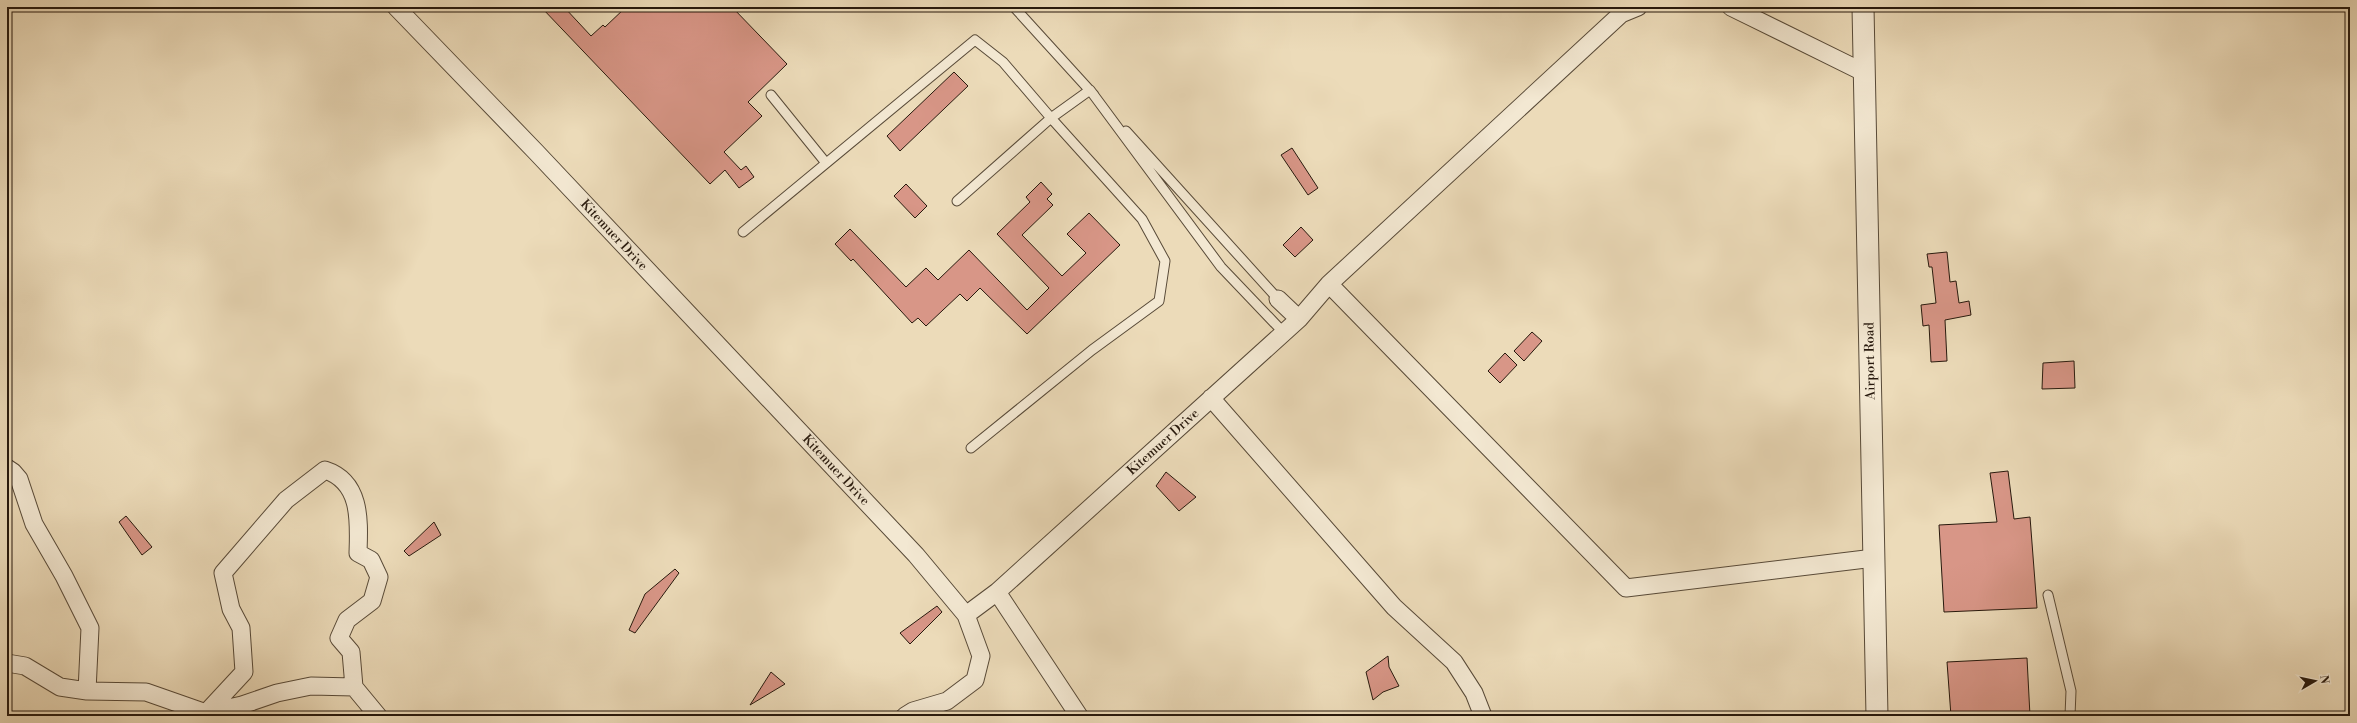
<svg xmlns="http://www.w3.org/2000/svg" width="2357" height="723" font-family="'Libre Bodoni',serif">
<rect width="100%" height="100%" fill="#ecdbb9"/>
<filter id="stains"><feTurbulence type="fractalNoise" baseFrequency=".005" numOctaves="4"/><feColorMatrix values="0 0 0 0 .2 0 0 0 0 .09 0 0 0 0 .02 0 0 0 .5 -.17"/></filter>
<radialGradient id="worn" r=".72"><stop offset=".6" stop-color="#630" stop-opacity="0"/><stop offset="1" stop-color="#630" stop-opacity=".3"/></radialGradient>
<!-- building -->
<path fill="#d89687" stroke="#27190d" d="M541 7H564L591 36 603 25 605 27 626 7H732L787 64 748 102 762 116 724 152 741 170 746 166 754 177 739 188 725 170 710 184Z
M954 72 968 86 900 151 887 136Z
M1292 148 1318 188 1308 195 1281 155Z
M1041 182 1052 194 1047 199 1053 205 1022 235 1062 276 1086 253 1067 234 1089 213 1120 245 1027 334 980 288 967 301 960 294 926 326 918 318 912 323 853 259 851 261 835 244 850 229 906 287 926 268 938 280 969 250 1027 310 1049 288 997 234 1030 202 1026 197Z
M906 184 927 206 915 218 894 196Z
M1301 227 1313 240 1295 257 1283 245Z
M1947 252 1950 282 1956 281 1959 303 1969 301 1971 315 1945 320 1947 361 1931 362 1929 325 1923 326 1921 305 1936 303 1932 267H1929L1927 254Z
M1532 332 1542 341 1524 361 1514 351Z
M1505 353 1517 365 1500 383 1488 371Z
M2074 361 2075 388 2042 389 2043 363Z
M2008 471 2014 519 2030 517 2037 608 1944 612 1939 525 1997 522 1990 473Z
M1166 472 1196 497 1179 511 1156 486Z
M126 516 152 547 142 555 119 522Z
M434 522 441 535 409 556 404 551Z
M675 569 679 573 635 633 629 630 645 594Z
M937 606 942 612 910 644 900 633Z
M1388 656 1389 667 1399 686 1383 692 1373 700 1366 672Z
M2027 658 2030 716H1951L1947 662Z
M771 672 785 684 750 705Z"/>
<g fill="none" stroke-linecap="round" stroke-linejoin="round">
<!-- service casing -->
<g stroke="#584a38" stroke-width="11">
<path id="service" d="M1014 7 1094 95
M771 95 826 163
M1126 131 1278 299
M743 232 975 40 1003 62 1051 118 957 201
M971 448 1092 350 1159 301 1165 261 1142 219 1051 118 1090 90 1221 267 1284 333
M2048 595 2071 691 2070 716"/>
</g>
<!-- minor casing -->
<g stroke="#584a38" stroke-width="19">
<path id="minor" d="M396 7 536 152 916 555 966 615 981 656 975 680 947 701 913 711 905 716
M1731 7 1865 73
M1329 284 1626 588 1874 558
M1278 299 1299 319
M1211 398 1394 607 1454 662 1474 693 1483 716
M7 468 13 472 19 479 34 524 64 576 90 628 87 691
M997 592 1079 716
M966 615 997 592 1299 319 1329 284 1621 14 1638 7
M7 663 25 666 60 687 87 691 146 692 206 713 242 705 277 693 311 686 354 687
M206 716V713L244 672 241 628 231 609 223 573 286 500 325 470C362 482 359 522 358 553L371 560 379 577 372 601 347 620 339 638 351 652 354 687 378 716"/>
</g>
<!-- tertiary casing -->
<g stroke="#584a38" stroke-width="23">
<path id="tertiary" d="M1863 7 1877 716"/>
</g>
<!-- service -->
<use href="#service" stroke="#f3e8d2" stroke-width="9"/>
<!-- minor -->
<use href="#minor" stroke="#f3e8d2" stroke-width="17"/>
<!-- tertiary -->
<use href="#tertiary" stroke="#f3e8d2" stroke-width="21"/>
</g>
<g text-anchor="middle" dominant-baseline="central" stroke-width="3" stroke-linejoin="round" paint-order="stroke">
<!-- street labels -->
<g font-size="13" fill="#27190d" stroke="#f3e8d2">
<text transform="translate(614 235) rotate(47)">Kitemuer Drive</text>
<text transform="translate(1870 361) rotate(-91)">Airport Road</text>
<text transform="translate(1163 442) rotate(-42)">Kitemuer Drive</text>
<text transform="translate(836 470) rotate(47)">Kitemuer Drive</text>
</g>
</g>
<!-- margin -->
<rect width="2357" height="723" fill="none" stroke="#ecdbb9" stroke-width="24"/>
<rect x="8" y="8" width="2341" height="707" fill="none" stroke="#27190d" stroke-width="2"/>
<rect x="12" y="12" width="2333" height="699" fill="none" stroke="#27190d"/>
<!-- north arrow -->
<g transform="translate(2315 681) rotate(81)" stroke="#f3e8d2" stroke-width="3" paint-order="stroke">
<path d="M0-3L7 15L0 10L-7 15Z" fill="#27190d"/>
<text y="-6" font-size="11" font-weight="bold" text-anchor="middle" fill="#27190d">N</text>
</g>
<rect width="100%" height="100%" filter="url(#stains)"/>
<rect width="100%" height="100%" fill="url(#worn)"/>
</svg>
